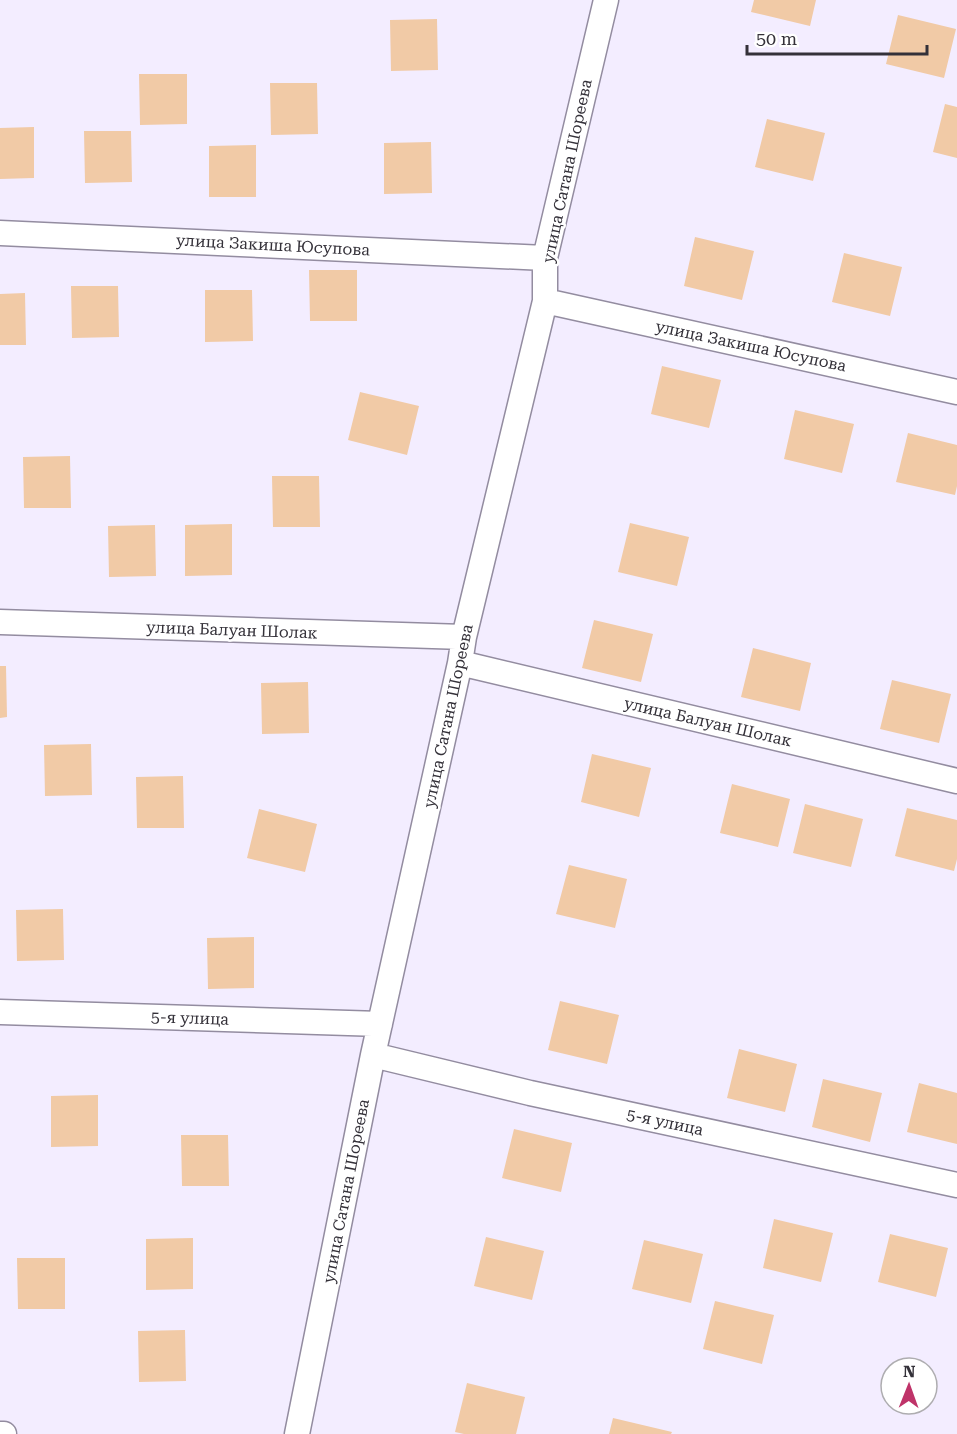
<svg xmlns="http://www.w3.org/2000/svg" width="957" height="1434" font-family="'Roboto Serif',serif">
<rect width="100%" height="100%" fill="#f3edff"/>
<!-- building -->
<path fill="#f1caa6" d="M754 0H816L810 26 751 12Z
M898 15 956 29 944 78 886 64Z
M437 19 438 70 391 71 390 20Z
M139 74H187V124L140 125Z
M270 83H317L318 134 271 135Z
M945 104 957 107V158L933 152Z
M767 119 825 133 813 181 755 167Z
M34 127V178L0 179V128Z
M84 131H131L132 182 85 183Z
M431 142 432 193 384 194V143Z
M256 145V197H209V146Z
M695 237 754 251 742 300 684 286Z
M844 253 902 267 890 316 832 302Z
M309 270H357V321H310Z
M71 286H118L119 337 72 338Z
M205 290H252L253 341 205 342Z
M25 293 26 345H0V294Z
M662 366 721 380 709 428 651 414Z
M360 392 419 406 407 455 348 440Z
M795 410 854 424 842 473 784 459Z
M908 433 957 445V486L955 495 896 482Z
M70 456 71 508H24L23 457Z
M272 476H319L320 527H273Z
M630 523 689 537 677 586 618 572Z
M232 524V575L185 576V525Z
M155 525 156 576 109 577 108 526Z
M594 620 653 634 641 682 582 668Z
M753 648 811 663 800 711 741 697Z
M0 666H6L7 717 0 718Z
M892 680 951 694 939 743 880 729Z
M308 682 309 733 262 734 261 683Z
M91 744 92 795 45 796 44 745Z
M592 754 651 768 639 817 581 802Z
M183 776 184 828H137L136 777Z
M732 784 790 799 778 847 720 833Z
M805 804 863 819 851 867 793 853Z
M907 808 957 820V859L954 871 895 856Z
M259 809 317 824 305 872 247 858Z
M569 865 627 879 615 928 556 914Z
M63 909 64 960 17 961 16 910Z
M254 937V988L208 989 207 938Z
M560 1001 619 1015 607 1064 548 1050Z
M739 1049 797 1064 785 1112 727 1098Z
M823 1079 882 1093 870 1142 812 1127Z
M919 1083 957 1093V1144L907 1132Z
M98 1095V1146L51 1147V1096Z
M514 1129 572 1143 561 1192 502 1178Z
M181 1135H228L229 1186H182Z
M774 1219 833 1233 821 1282 763 1268Z
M890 1234 948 1248 936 1297 878 1282Z
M486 1237 544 1251 532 1300 474 1286Z
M193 1238V1289L146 1290V1239Z
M644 1240 703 1254 691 1303 632 1289Z
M17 1258H65V1309H18Z
M715 1301 774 1315 762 1364 703 1349Z
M185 1330 186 1381 139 1382 138 1331Z
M467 1383 525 1397 516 1434H464L455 1432Z
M613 1418 672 1432 671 1434H609Z"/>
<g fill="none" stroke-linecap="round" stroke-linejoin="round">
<!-- street casing -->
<g stroke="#938ca0" stroke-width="27">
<path id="street" d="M0 233 545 258
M545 301 957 392
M0 622 464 637
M460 663 957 781
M0 1012 380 1024
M373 1055 530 1093 957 1185
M0 1434H4
M297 1434 373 1055 460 663 464 637 545 301V258L606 0"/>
</g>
<!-- street -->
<use href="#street" stroke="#fff" stroke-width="24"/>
</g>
<g text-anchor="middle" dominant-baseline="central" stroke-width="5" stroke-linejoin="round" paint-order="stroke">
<!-- street labels -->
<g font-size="16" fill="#343139" stroke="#fff">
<text transform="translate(567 171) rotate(-78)">улица Сатана Шореева</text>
<text transform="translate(273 245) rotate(3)">улица Закиша Юсупова</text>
<text transform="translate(751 346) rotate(12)">улица Закиша Юсупова</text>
<text transform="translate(232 630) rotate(2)">улица Балуан Шолак</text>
<text transform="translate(448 716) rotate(-78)">улица Сатана Шореева</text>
<text transform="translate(708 722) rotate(13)">улица Балуан Шолак</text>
<text transform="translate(190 1018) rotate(2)">5-я улица</text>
<text transform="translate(665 1122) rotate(12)">5-я улица</text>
<text transform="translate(346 1191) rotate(-79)">улица Сатана Шореева</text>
</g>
</g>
<!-- north arrow -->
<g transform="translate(909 1386) rotate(1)"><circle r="28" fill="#ffffff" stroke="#aeadb0" stroke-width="1.5"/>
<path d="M0-4.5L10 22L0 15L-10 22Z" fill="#bf3369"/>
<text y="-9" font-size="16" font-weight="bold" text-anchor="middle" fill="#343139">N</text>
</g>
<!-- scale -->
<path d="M747 45v9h180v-9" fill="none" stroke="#343139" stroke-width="3"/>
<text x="756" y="45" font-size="18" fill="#343139" stroke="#ffffff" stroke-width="4.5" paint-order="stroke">50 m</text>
</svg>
